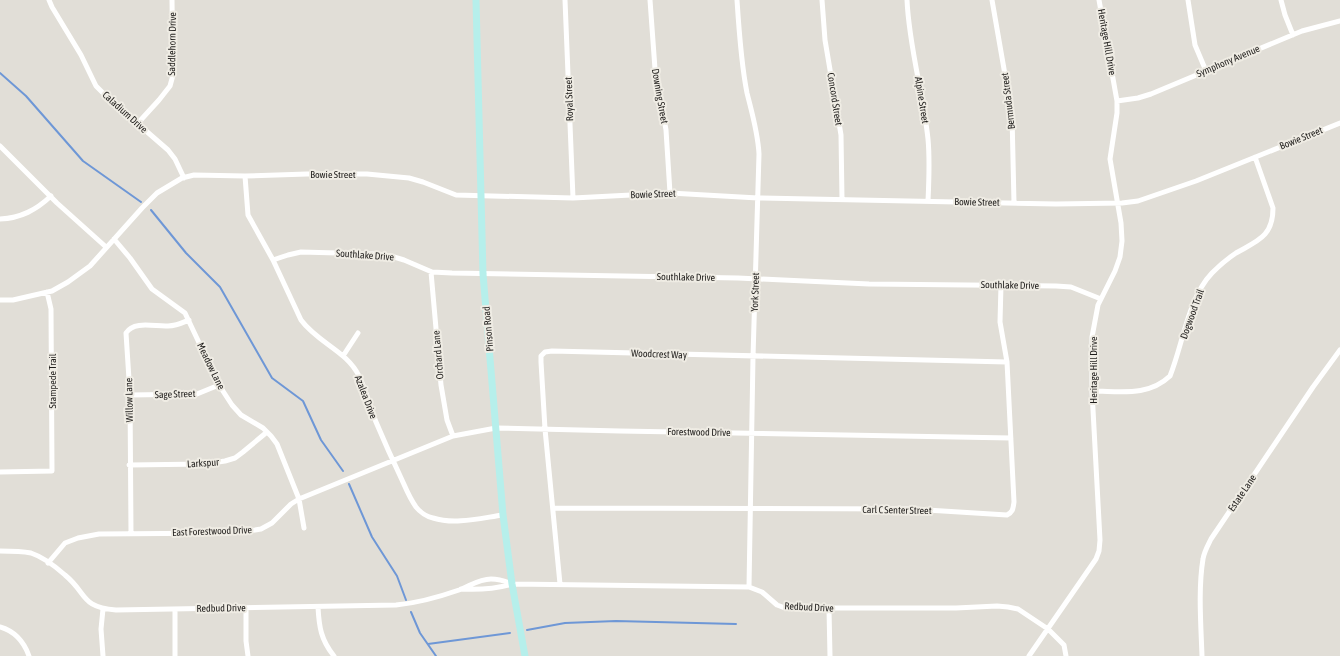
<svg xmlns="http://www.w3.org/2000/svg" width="1340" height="656" font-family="'Asap Condensed',sans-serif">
<rect width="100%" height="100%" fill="#e1ded7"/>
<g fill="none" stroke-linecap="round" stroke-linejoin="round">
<!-- stream -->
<path stroke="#6e97d6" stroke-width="2" d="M0 73 26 96 83 161 141 202
M151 210 186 253 220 287 272 378 303 401 321 440 343 471
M349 484 372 537 397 576 406 600
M411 612 420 633 436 656
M527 630 565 623 616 621 736 624
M428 644 510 633"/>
<!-- street -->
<path stroke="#fff" stroke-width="5" d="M49 0 52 7 81 55 96 86 107 97 168 150 175 159 184 178
M565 0 573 198
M650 0 655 69 666 130 670 193
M737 0C739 31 741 63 747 93 752 113 758 133 759 154L753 357 749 587
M822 0 825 40 841 135 842 199
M907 0C909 47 923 92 928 139 930 160 929 180 928 201
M992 0 1012 115 1014 203
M1188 0 1195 45 1206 71
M1281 0 1285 15 1293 35
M1117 101 1138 98 1151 94 1302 31 1340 21
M138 123 159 100 170 86 173 75 172 0
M0 146 57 203 106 247
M245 176 248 215 273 260 301 320C318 343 347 351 359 376 366 390 370 407 376 422 384 441 393 461 402 480 406 489 410 499 416 507 420 512 427 517 433 518 455 525 481 518 503 515
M0 219C21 218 36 210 51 196
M114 239 130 258 152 289 185 313 219 385 232 405 241 415 263 428 271 436 277 444 299 499 304 528
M273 260 288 255 301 252 374 254 391 256 404 260 432 272 452 273 738 278 869 284 1056 286 1071 287 1101 299
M431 272 441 385 447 420 453 436
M0 300H13L52 291 68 282 90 266 142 208 157 193 182 178 194 175 245 176 307 174H367L409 178 423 182 456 195 573 198 670 193 758 198 1056 204 1122 203 1138 201 1196 181 1340 123
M343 356 358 333
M1092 391C1120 391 1148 397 1170 376 1183 344 1188 298 1212 273 1220 265 1227 259 1236 253 1257 241 1273 237 1273 208L1255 157
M130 395 197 394 219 385
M129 465 205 464 225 461 235 458 243 452 267 432
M0 472 52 471 51 309 47 292
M554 508 911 509 1007 515C1013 512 1013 509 1014 502L1007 362 1000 322 1001 285
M131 533 130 395 126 333C134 320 156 327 168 326 176 326 182 323 189 320
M0 551C10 551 21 551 31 553 43 557 56 567 65 575 88 594 80 607 116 610L396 605C418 603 439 597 459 590 470 586 479 579 491 579 498 579 505 581 512 584
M48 563 65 543 78 538 99 534 228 533 255 530 261 529 272 523 291 504 299 499 453 436 496 428 620 431 1011 438
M560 584 545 429 541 362V356L545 352 552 351 1007 362
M461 589C479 590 495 589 512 584L749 587 762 592 777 605 785 608H956L997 606 1008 607 1018 609 1048 629 1064 645 1066 656
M318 607C319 627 321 640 334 656
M246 608V641L248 656
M829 609 830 656
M0 627C14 631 24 642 29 656
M103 656 101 629 103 609
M175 656V609
M1029 656 1096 559 1099 551 1100 540 1092 391V337L1098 305 1115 271 1120 257 1122 241 1121 223 1110 159 1117 113V101L1099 0
M1202 656C1201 626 1198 589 1203 559 1204 552 1208 545 1211 539L1313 387 1340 350"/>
<!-- secondary -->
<path stroke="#b6efeb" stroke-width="7" d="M476 0 483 274 503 515 512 584 525 656"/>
</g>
<g text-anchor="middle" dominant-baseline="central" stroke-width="4" stroke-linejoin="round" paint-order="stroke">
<!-- street labels -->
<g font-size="10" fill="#201e1c" stroke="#efece4">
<text transform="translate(1107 42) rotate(80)">Heritage Hill Drive</text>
<text transform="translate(172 44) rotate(-89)">Saddlehorn Drive</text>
<text transform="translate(1228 61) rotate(-23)">Symphony Avenue</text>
<text transform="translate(660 96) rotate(80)">Downing Street</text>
<text transform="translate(569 99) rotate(-92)">Royal Street</text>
<text transform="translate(835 99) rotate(81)">Concord Street</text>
<text transform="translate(922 100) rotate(81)">Alpine Street</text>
<text transform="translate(1008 101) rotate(-97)">Bermuda Street</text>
<text transform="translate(125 112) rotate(42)">Caladium Drive</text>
<text transform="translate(1301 138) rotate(-22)">Bowie Street</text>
<text x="333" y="174">Bowie Street</text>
<text transform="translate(653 194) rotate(-2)">Bowie Street</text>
<text transform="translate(977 202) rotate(1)">Bowie Street</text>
<text transform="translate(365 255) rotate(4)">Southlake Drive</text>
<text transform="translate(686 277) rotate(1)">Southlake Drive</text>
<text transform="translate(1010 285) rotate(1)">Southlake Drive</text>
<text transform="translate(755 292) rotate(-88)">York Street</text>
<text transform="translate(1192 314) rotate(-70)">Dogwood Trail</text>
<text transform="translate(488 329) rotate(-95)">Pinson Road</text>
<text transform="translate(659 354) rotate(2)">Woodcrest Way</text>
<text transform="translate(438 355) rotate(-95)">Orchard Lane</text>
<text transform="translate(211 366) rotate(64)">Meadow Lane</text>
<text transform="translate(1093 370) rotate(-90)">Heritage Hill Drive</text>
<text transform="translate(52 381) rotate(-90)">Stampede Trail</text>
<text transform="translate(175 394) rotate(-2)">Sage Street</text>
<text transform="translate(366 397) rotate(69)">Azalea Drive</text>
<text transform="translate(129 400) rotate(-91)">Willow Lane</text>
<text transform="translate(699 432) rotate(1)">Forestwood Drive</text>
<text transform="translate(203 463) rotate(-4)">Larkspur</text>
<text transform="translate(1242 493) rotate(-56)">Estate Lane</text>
<text transform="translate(897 510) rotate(1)">Carl C Senter Street</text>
<text transform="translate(212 531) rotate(-2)">East Forestwood Drive</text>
<text transform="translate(809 607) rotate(3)">Redbud Drive</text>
<text transform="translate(221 608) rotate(-1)">Redbud Drive</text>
</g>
</g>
</svg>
